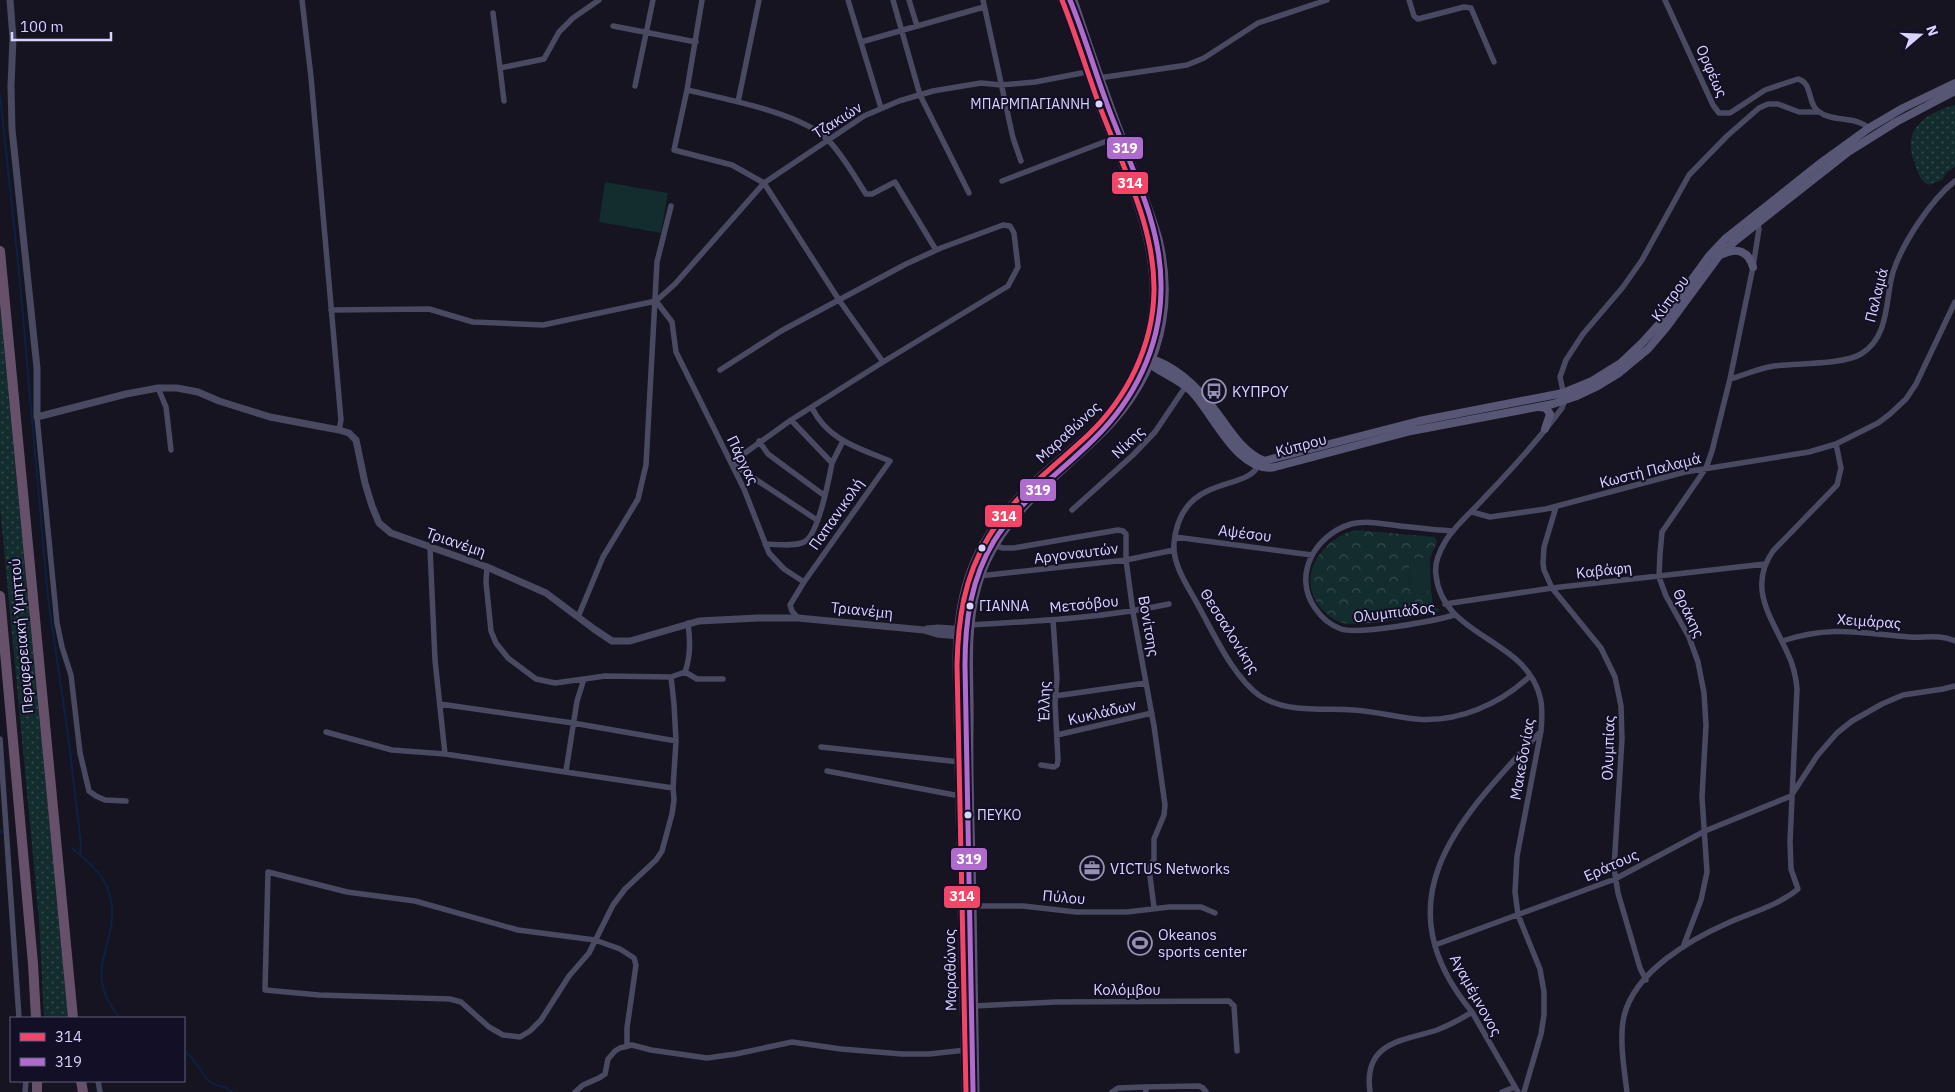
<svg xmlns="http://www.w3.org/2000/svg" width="1955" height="1092" font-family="'IBM Plex Sans',sans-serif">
<defs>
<pattern id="grass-dots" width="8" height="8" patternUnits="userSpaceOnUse" patternTransform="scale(1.25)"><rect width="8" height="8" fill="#132c2d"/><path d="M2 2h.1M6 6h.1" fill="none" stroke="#354a4c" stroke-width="1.8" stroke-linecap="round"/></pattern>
<pattern id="park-crowns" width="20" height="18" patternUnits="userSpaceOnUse" patternTransform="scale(1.25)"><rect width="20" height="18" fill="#132c2d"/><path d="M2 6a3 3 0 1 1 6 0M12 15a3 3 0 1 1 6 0" fill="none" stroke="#354a4c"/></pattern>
</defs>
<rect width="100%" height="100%" fill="#161421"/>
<!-- grass -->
<path fill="url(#grass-dots)" d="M1955 105V167L1947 172 1942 180 1928 185C1919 179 1918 172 1914 162 1902 128 1926 113 1955 105Z
M0 307 68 1018H44L39 919 0 507Z"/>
<!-- park -->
<path fill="url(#park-crowns)" d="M1356 530 1435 537 1437 542 1430 558 1409 559 1410 591H1431L1433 605 1439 610 1438 612C1420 617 1359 627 1343 623 1334 621 1327 614 1321 608 1295 576 1322 538 1356 530Z"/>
<!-- pitch -->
<path fill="#132c2d" d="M605 182 668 193 661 233 599 222Z
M1430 558 1431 591 1410 592 1409 559Z"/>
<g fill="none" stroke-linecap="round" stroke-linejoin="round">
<!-- stream -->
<path stroke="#0d2144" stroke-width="2" d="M0 95 19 272 48 598 68 735 81 844 80 855
M0 832H3
M72 848C86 860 105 875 110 895 122 945 78 968 120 1018
M184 1051C197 1060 201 1074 210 1082 217 1087 226 1085 232 1092"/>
<!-- minor -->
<path stroke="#4a4962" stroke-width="5.5" d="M302 0 311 77 341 420 339 430
M848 0 881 108
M893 0 920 95 969 193
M909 0 917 26
M983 0 1013 138 1021 161
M1409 0 1414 16 1418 19 1464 7 1471 8 1494 62
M1665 0 1713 105 1719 113H1730L1765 90 1798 79C1813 83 1807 103 1818 111 1832 123 1856 115 1870 129
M493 13 500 68 544 59 559 32 573 18 599 0
M613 26 696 42
M861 42 984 7
M500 68 504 101
M1099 78 1187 65 1204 58 1258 23 1327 0
M635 86 653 0
M687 90 702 0
M738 102 759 0
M1002 181 1112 139
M656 301 675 284 764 183 864 116 899 101 933 91 981 83 1001 85 1035 82 1087 72
M656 301 672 322 676 352 744 489 769 553 784 569 804 582 790 605 792 611 798 618
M331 310 429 309 473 322 543 325 656 301
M720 370 781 331 906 264 941 248 1003 225 1010 226 1014 233 1018 267 1008 286 883 362
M1730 379C1745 375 1759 368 1774 366 1797 363 1842 365 1861 354 1890 337 1885 299 1893 272 1903 242 1931 200 1955 181
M158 388 166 407 171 450
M37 417 57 623 62 647 71 675 80 753 89 791 96 796 105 800 126 801
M759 441 768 454 825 496
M832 463 843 441
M1259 464C1248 493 1181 472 1174 543 1172 566 1190 589 1200 609 1215 636 1234 678 1260 696 1287 713 1322 708 1353 710 1374 711 1395 717 1416 719 1458 723 1500 704 1530 676
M1556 507 1544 547 1543 563 1544 570 1552 588 1601 648 1615 677 1621 706 1622 739 1614 868 1618 893 1640 968 1646 980
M1072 510 1133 455 1155 432 1188 383
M1472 512 1490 517 1546 509 1685 472 1809 452 1836 444 1878 423 1890 414 1906 399 1916 384 1955 302
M817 520 731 463 791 420 883 362 839 300 764 183 732 165 674 150 687 90C725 99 802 113 828 140 842 154 855 177 866 194H872L895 182 936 250
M1453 531C1435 530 1418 528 1400 526 1384 524 1366 520 1351 524 1315 535 1292 575 1315 608 1321 617 1330 625 1341 629 1359 635 1434 621 1454 615
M1175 537 1312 555
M765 544C776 544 794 547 804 542 818 536 829 479 832 463L791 420
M993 545 1003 548H1014L1118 530 1123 531 1126 534V560L1133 612 1154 726 1165 805 1164 815 1154 839V859L1149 869 1154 907
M430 548 435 660 445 754
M487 567 486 582 491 631 496 643 508 658 536 679 555 683 584 679
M979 576 1126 560 1174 550
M804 582 890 461C858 448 828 440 812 408
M1445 604 1552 588 1765 564
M578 617 603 557 638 499 646 465 657 262 671 206
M970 625C1037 621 1104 618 1169 604
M1782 641C1832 625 1860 633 1909 637 1924 638 1940 634 1955 641
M685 672 697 679H723
M1055 696 1146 683
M440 704 573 723 676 741
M326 732 392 750 445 754 673 788
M1057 735 1152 713
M0 739 19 1018
M821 747 960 762
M1041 765 1054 767 1057 765 1058 760 1055 702 1057 678 1053 620
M566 771 577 701 584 679 605 676 671 677 685 672C691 655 690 640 688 623
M827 771 960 796
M972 906H1023L1076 912H1127L1169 907H1201L1215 913
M1435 945 1615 879 1705 831 1791 796 1817 756 1837 733 1852 721 1882 704 1903 695 1943 689 1955 686
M1683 947 1701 900 1707 872 1702 797 1706 725 1704 693 1698 662 1689 637 1666 596 1659 577 1660 554 1662 532 1706 468 1712 451 1730 379 1753 267 1759 229 1757 221
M974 1006 1056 1002 1229 1001 1234 1006 1237 1051
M627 1046V1028L636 965 634 958 620 949 595 940 518 930 415 901 347 892 268 872 265 990 319 995 450 999 461 1002 489 1027 503 1035 520 1037 530 1031 541 1020 569 976 589 953 613 905 625 889 656 860 662 851 672 814 674 800 673 788 676 741 674 704 671 677
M98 1081 100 1092
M1145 1087 1199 1086 1203 1088 1206 1092
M25 1092 26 1081
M575 1092 583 1085 599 1078 605 1074 608 1059 615 1051 620 1048 632 1045 651 1050 707 1058 736 1054 792 1042 841 1049 902 1054H929L966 1050
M1112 1092 1118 1088 1145 1087 1146 1092
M1370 1092C1363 1042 1402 1041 1437 1030 1450 1025 1461 1019 1472 1012
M1502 1092 1515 1087
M1518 1092 1472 1012C1378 898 1461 817 1541 731
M1524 1092 1541 1034 1544 1015V992L1540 969 1518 915 1515 892 1517 856 1541 731C1542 720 1543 708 1540 697 1526 638 1442 637 1436 575 1434 563 1439 552 1445 542 1455 525 1472 512 1485 497 1512 469 1539 439 1562 408L1565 400 1560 377 1566 360 1583 334 1623 287 1642 260 1689 175 1727 136 1759 108 1768 104H1778L1799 112H1819
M1627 1092C1624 1068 1619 1039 1624 1016 1635 971 1691 939 1730 922 1753 912 1779 905 1798 889L1791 869 1790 842 1797 689C1796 676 1793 664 1787 652 1772 618 1747 588 1773 551L1837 485 1841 468 1836 444"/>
<!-- tertiary -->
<path stroke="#4a4962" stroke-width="7" d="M10 0 13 38 11 86 12 129 37 368V417L126 394 158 388H177L198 392 219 401 270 417 339 430 349 433 356 440 365 483 372 506 379 523 391 533 487 567 546 593 594 629 612 641H630L699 621 758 618H798L924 630 937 634 969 637
M927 629 938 628 969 630"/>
<!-- secondary -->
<path stroke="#575674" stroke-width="8" d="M1723 254C1738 247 1749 252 1753 267
M1141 356C1155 372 1176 376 1191 391 1213 413 1238 475 1275 467L1411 431 1553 404 1577 396 1596 387 1619 373 1648 349 1666 328 1719 256 1735 241 1848 152 1896 122 1955 91
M1146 357C1177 365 1200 389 1218 414 1231 432 1243 452 1264 461L1419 421 1563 393 1592 381 1621 363 1642 343 1661 322 1709 256 1725 239 1822 162 1869 128 1903 108 1955 83
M1540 407 1546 408 1550 414 1545 429"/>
<!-- primary -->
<path stroke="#5e5373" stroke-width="9" d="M966 1092 957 665C957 611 966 563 1000 520 1025 486 1059 462 1089 434 1128 397 1154 344 1154 290 1154 225 1122 166 1100 107 1087 71 1077 35 1062 0
M975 1092C974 1029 973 966 972 903 971 844 968 785 969 726 970 679 964 631 977 586 995 521 1047 485 1093 441 1152 387 1177 318 1158 239 1149 207 1135 176 1124 145 1106 97 1089 49 1073 0"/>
<!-- motorway -->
<path stroke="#67516a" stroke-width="10" d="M0 251 73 1018
M0 596 33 964 36 1018
M37 1081V1092
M81 1081 83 1092"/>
<!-- bus-1 casing -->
<g stroke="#130f26" stroke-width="9">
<path id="bus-1" d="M966 1092 957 665C958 620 964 577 988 538 1013 496 1053 468 1088 435 1127 398 1153 346 1154 291 1155 226 1122 166 1100 107 1087 72 1076 35 1062 0"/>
</g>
<!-- bus-2 casing -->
<g stroke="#130f26" stroke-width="9">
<path id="bus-2" d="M973 1092 965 665C965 621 971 579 994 541 1020 500 1060 473 1094 439 1134 400 1160 348 1161 291 1163 225 1129 164 1107 104 1094 69 1084 34 1070 0"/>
</g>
<!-- bus-1 -->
<use href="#bus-1" stroke="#f34667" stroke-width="5"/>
<!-- bus-2 -->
<use href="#bus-2" stroke="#b06ccc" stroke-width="5"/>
</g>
<!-- icons -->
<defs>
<g id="bus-ring" transform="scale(1.25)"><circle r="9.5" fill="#130f26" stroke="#9591b1" stroke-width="1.5"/><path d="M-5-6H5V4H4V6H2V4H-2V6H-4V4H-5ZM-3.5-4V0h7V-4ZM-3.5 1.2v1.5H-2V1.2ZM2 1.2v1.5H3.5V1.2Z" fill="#9591b1"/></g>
<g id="office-ring" transform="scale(1.25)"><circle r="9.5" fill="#130f26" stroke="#9591b1" stroke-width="1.5"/><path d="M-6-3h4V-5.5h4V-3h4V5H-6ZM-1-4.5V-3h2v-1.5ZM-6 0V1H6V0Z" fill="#9591b1"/></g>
<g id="stadium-ring" transform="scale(1.25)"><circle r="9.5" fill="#130f26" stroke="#9591b1" stroke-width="1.5"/><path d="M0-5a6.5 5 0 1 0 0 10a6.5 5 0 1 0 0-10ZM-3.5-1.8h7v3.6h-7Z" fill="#9591b1"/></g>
</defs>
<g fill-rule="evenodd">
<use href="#bus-ring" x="1214" y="391"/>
<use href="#office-ring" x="1092" y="868"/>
<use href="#stadium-ring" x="1140" y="943"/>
</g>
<!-- markers -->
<g fill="#d9d4ff" stroke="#130f26" stroke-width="2">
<circle cx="1099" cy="104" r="4.5"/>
<circle cx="982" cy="548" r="4.5"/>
<circle cx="970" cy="606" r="4.5"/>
<circle cx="968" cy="815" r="4.5"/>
</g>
<g text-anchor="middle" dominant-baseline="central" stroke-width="4" stroke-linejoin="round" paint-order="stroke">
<!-- bus labels -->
<g font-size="14" fill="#d9d4ff" stroke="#130f26" text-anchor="start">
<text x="1090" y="104" text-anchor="end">ΜΠΑΡΜΠΑΓΙΑΝΝΗ</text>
<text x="979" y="606">ΓΙΑΝΝΑ</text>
<text x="977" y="815">ΠΕΥΚΟ</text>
</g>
<!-- street labels -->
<g font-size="15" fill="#d9d4ff" stroke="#130f26">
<text transform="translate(1712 71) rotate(66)">Ορφέως</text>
<text transform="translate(837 120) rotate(-32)">Τζακιών</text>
<text transform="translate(1876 295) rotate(-76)">Παλαμά</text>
<text transform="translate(1670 298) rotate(-54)">Κύπρου</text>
<text transform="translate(1068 432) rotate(-43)">Μαραθώνος</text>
<text transform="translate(1128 442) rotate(-44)">Νίκης</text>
<text transform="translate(1301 445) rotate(-15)">Κύπρου</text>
<text transform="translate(743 460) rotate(64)">Πάργας</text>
<text transform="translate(1650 470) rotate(-14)">Κωστή Παλαμά</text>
<text transform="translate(836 514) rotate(-55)">Παπανικολή</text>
<text transform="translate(1245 533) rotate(7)">Αψέσου</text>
<text transform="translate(456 542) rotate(19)">Τριανέμη</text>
<text transform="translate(1076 553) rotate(-7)">Αργοναυτών</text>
<text transform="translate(1604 570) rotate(-6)">Καβάφη</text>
<text transform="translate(1084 604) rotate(-6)">Μετσόβου</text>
<text transform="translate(862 610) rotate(6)">Τριανέμη</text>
<text transform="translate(1394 612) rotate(-7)">Ολυμπιάδος</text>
<text transform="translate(1689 613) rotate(64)">Θράκης</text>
<text transform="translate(1869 621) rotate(4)">Χειμάρας</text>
<text transform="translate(1149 626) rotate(80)">Βονίτσης</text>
<text transform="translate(1230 631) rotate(58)">Θεσσαλονίκης</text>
<text transform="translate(21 636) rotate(-95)">Περιφερειακή Υμηττού</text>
<text transform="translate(1044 701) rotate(-89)">Έλλης</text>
<text transform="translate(1102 712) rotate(-13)">Κυκλάδων</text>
<text transform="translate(1608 748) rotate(-88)">Ολυμπίας</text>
<text transform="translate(1522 759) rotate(-80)">Μακεδονίας</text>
<text transform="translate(1611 865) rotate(-24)">Εράτους</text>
<text transform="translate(1064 897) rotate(5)">Πύλου</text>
<text transform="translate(950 970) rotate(-91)">Μαραθώνος</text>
<text x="1127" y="989">Κολόμβου</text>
<text transform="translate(1476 995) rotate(61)">Αγαμέμνονος</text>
</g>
<!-- poi labels -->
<g font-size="15" fill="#d9d4ff" stroke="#130f26" text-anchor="start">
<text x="1232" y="391">ΚΥΠΡΟΥ</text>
<text x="1110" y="868">VICTUS Networks</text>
<text x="1158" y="934">Okeanos<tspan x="1158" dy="17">sports center</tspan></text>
</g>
</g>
<g stroke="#130f26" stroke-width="2">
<rect x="1106" y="136" width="38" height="24" rx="5" fill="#b06ccc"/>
<rect x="1111" y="171" width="38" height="24" rx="5" fill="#f34667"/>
<rect x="1019" y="478" width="38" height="24" rx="5" fill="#b06ccc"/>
<rect x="984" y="504" width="39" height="24" rx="5" fill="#f34667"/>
<rect x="950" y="847" width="38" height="24" rx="5" fill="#b06ccc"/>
<rect x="943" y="885" width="38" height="24" rx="5" fill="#f34667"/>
</g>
<g font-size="14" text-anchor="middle" font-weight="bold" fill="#fff">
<text x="1125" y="153">319</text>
<text x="1130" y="188">314</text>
<text x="1038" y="495">319</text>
<text x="1004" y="521">314</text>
<text x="969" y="864">319</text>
<text x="962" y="901">314</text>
</g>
<!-- legend -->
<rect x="10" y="1017" width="175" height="65" fill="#130f26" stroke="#625e7d"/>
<rect x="20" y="1033" width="25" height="8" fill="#f34667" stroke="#625e7d"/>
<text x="55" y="1042" font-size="15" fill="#d9d4ff">314</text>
<rect x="20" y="1058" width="25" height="8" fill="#b06ccc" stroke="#625e7d"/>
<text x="55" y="1067" font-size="15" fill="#d9d4ff">319</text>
<!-- north arrow -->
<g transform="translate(1920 35) rotate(71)" stroke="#130f26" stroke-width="4" paint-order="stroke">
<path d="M0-4L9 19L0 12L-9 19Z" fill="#d9d4ff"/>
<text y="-8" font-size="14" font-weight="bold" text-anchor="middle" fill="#d9d4ff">N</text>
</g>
<!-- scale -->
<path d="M12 32v8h99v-8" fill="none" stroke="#d9d4ff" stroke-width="2.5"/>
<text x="20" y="32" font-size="15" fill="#d9d4ff" stroke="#130f26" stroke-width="4" paint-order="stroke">100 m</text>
</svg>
